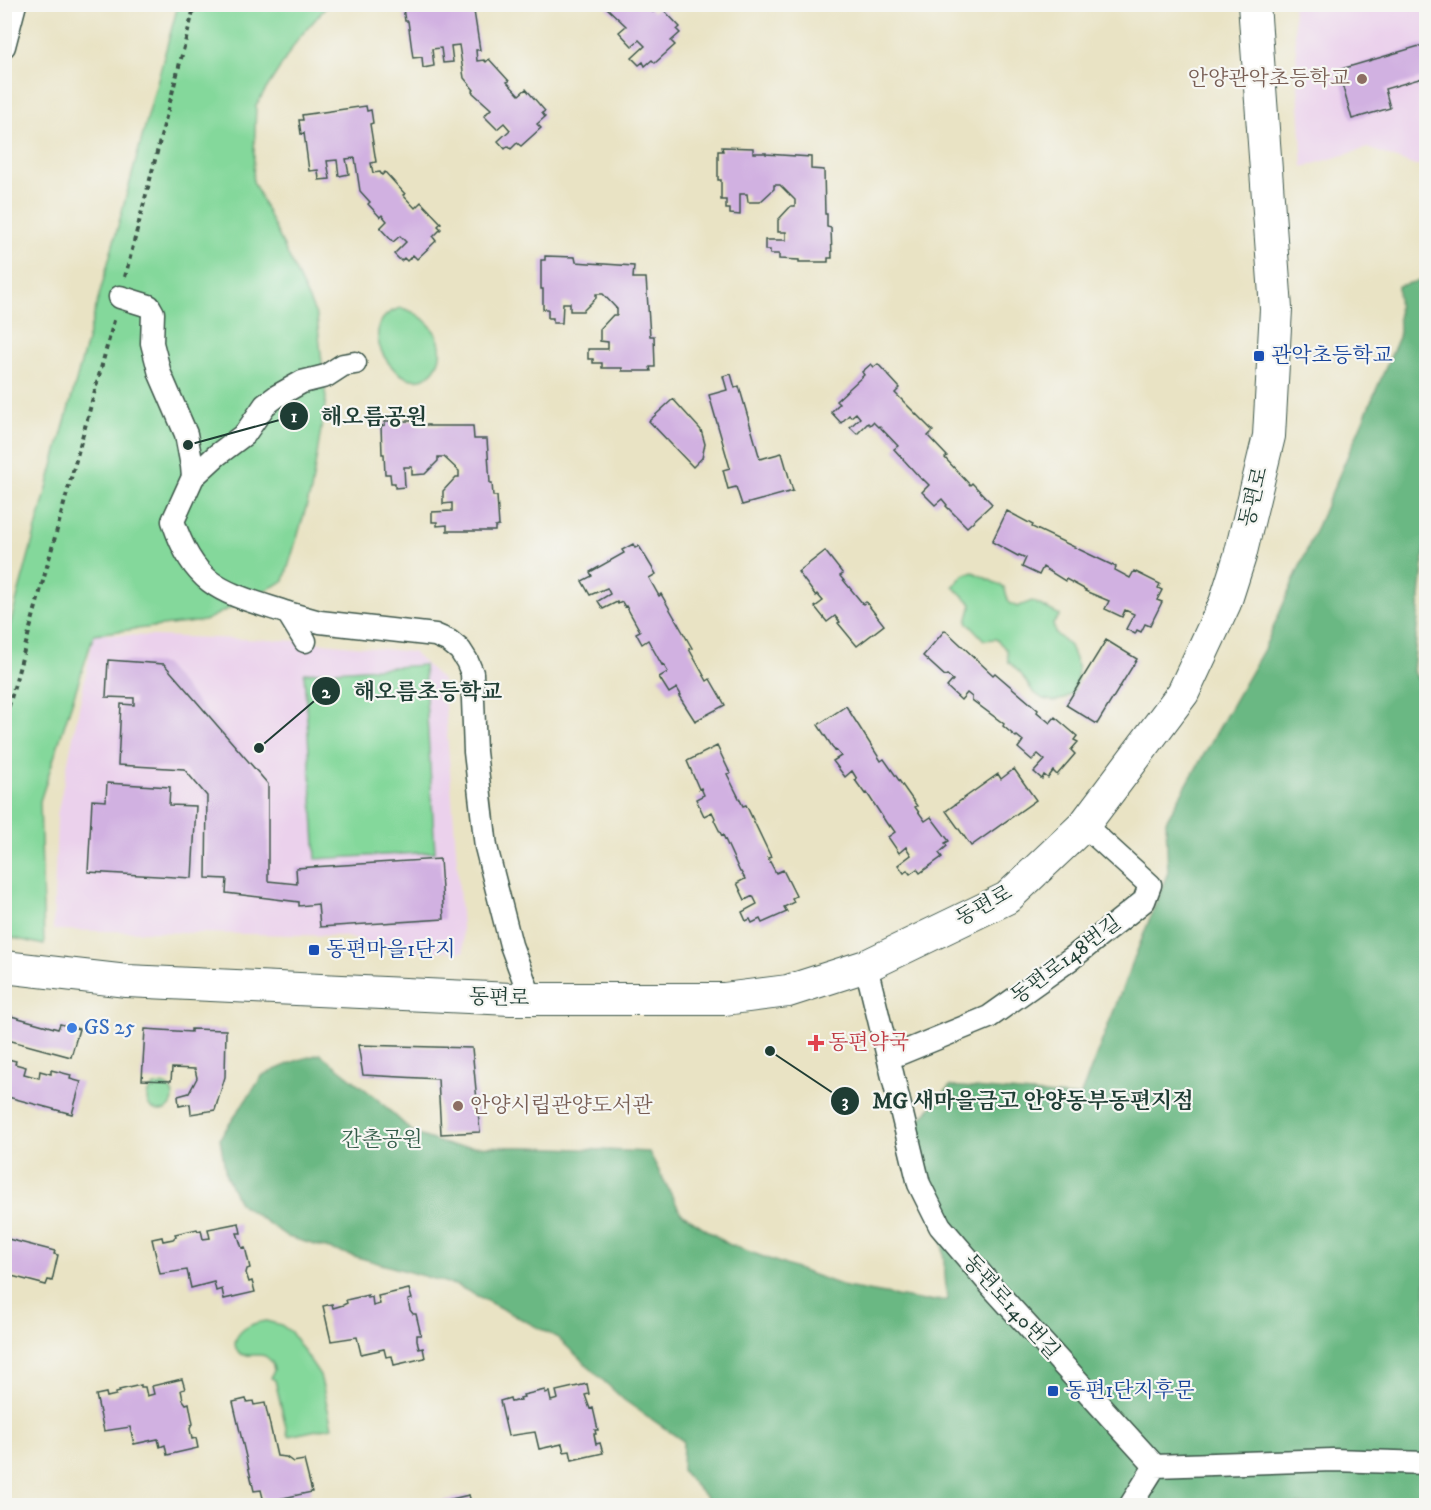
<svg xmlns="http://www.w3.org/2000/svg" width="1431" height="1510" font-family="'IM FELL DW Pica','Noto Serif KR',serif">
<rect width="100%" height="100%" fill="#f6f6f2"/>
<filter id="ink" filterUnits="userSpaceOnUse"><feTurbulence type="fractalNoise" baseFrequency=".0167" numOctaves="2"/><feDisplacementMap in="SourceGraphic" scale="12" xChannelSelector="R" yChannelSelector="G"/><feConvolveMatrix kernelMatrix="1 2 1 2 8 2 1 2 1" color-interpolation-filters="sRGB"/></filter>
<filter id="wash" filterUnits="userSpaceOnUse"><feTurbulence type="fractalNoise" baseFrequency=".008" numOctaves="4" result="noise"/><feDisplacementMap in="SourceGraphic" scale="24" xChannelSelector="R" yChannelSelector="G"/><feGaussianBlur stdDeviation="1.35" result="paint"/><feColorMatrix in="noise" values="0 0 0 0 0 0 0 0 0 0 0 0 0 0 0 0 0 1.4 0 .05"/><feComposite in="paint" operator="in"/></filter>
<g filter="url(#wash)">
<rect width="100%" height="100%" fill="#e9e3c4"/>
<!-- built -->
<path fill="#ebd1ec" d="M1293 5H1426V162L1415 166 1368 148 1303 167Z
M94 634 305 641 413 652 443 681 464 952 393 949 342 936 53 930 57 815Z"/>
<!-- green -->
<path fill="#84d89b" stroke="#528a68" stroke-width="1.5" d="M178 5H328L298 39 256 105 253 181 317 317 326 399 311 491 284 581 204 621 94 634 40 801 44 945 4 936 5 643Z
M401 308C429 314 455 348 431 373 402 402 346 323 401 308Z
M973 572 1004 587 1009 603 1017 607 1032 601 1060 615 1053 624 1055 633 1070 646 1078 667 1077 682 1072 693 1064 699 1054 701 1043 699 1033 692 1021 674 1008 661 1007 650 996 639 984 640 967 622 972 604 953 587 963 575Z
M424 665 435 852 316 859 304 673Z
M147 1098a13 13 0 1 1 26 0a13 13 0 1 1-26 0Z
M266 1321 281 1325 291 1332 320 1375 332 1427 288 1436 275 1380 271 1378 274 1370 272 1362C270 1360 268 1358 265 1356 255 1352 237 1362 235 1344 235 1338 239 1333 244 1329 251 1324 258 1322 266 1321Z"/>
<!-- forest -->
<path fill="#6bb883" stroke="#457a5c" stroke-width="1.5" d="M1426 279V536L1413 671 1426 692V1505H713L682 1471 683 1441 624 1400 558 1338 458 1286 288 1237 239 1203 226 1175 220 1138 263 1075 298 1060 320 1054 376 1098 415 1134 451 1146 531 1147 649 1152 681 1213 728 1244 846 1287 924 1301 947 1300 941 1225 909 1132 950 1086 1080 1097 1168 872 1166 821 1264 649 1399 337 1398 286Z"/>
<g id="blocks">
<!-- building -->
<path fill="#d1b1e1" d="M407 4H476L477 11H474L480 50H476L477 61 484 60 486 62 489 59 509 81 507 82 519 95 526 89 545 111 542 113 545 117 537 124 541 128 521 146 517 143 511 149 508 146 505 149 498 141 510 130 504 123 497 129 484 116 491 109 472 92 474 90 464 78 459 45 451 46 453 62 443 63 441 48 432 49 434 66 423 68 422 57 413 58 408 21H405L403 8 407 7Z
M607 4H647L653 12 660 6 680 27 677 30 680 33 671 41 675 45 655 63 652 60 645 66 643 62 639 65 632 58 645 46 639 40 632 46 619 32 626 26 607 8 609 6Z
M1426 44V77L1385 89 1390 108 1352 119 1338 70Z
M366 106 367 111 371 110 373 123 370 124 376 162 371 163 373 173 380 172 382 175 385 172 405 194 403 195 415 208 421 202 441 223 438 226 441 229 433 237 436 241 417 259 413 255 407 261 404 258 401 261 394 254 406 242 400 236 393 242 380 228 387 221 382 215 380 217 368 204 370 202 360 191 355 158 346 159 349 174 339 176 337 160 327 161 330 179 319 180 318 170 309 171 304 133 301 134 299 120H303L302 115Z
M722 147 753 148V153H766V154L811 157V169L824 170 825 214H827V227L831 228 832 258H828V262H799V260L779 259V254H770V250H765V240H786V232H778V220L791 206H795V200L780 185H774V189L760 202H748L747 194H740V215L730 214V209H726V200H721V180H718V151H723Z
M545 256 575 257 576 262 589 263 634 266 633 278H646L650 336H654L655 367H650L651 371H622V368H602V363H593V359H588V349H608V342L600 341V329L613 315H617V309L603 294H596V298L583 311H570V303H563L562 323H553V318H548V309H543V289H541V260H545Z
M871 364 874 367 878 364 900 388 895 393 933 431 928 436 947 456 945 458 970 485 972 483 992 504 967 527 946 506 947 505 942 499 935 505 922 492 929 485 923 479 922 480 894 449 898 446 879 426 878 427 873 422 870 425 868 423 857 434 850 427 860 418 856 413 851 417 849 415 841 423 831 412 839 404 836 401 864 375 862 372Z
M731 374 735 388 739 386 760 459 782 453 793 491 742 505 736 487 728 489 723 470 730 468 709 395 727 390 723 376Z
M673 399 701 430 705 444 702 458 693 467 649 421Z
M385 421H415V425H429V426H473L474 439H487L490 483H492L493 496H497L499 526 495 527V531H447V525L437 526V522H432V512L452 511V503L443 504V491L456 477H459V471L444 457H438V461L425 474 412 475V467H404L405 487 395 488V483H391L390 474H385L384 454H382L381 426 385 425Z
M1007 511 1033 525 1032 527 1116 567 1115 570 1130 578 1134 571 1160 584 1158 588 1162 590 1157 600 1162 602 1150 626 1145 624 1141 632 1137 630 1135 634 1126 629 1134 614 1125 610 1122 617 1105 609 1109 601 1085 591 1086 590 1066 579 1065 581 1043 567 1039 575 1022 567 1026 558 1019 555 1018 556 992 542Z
M633 544 635 548 639 546 656 574 649 578 659 596 661 594 692 648 689 649 707 681 710 679 725 705 695 721 679 696 681 695 677 688 669 693 659 677 668 672 663 664 662 665 648 640 642 644 636 633 640 631 626 606 625 607 622 602 618 604 617 602 603 609 598 601 610 594 607 588 590 595 582 581 592 576 590 572 624 553 622 550Z
M825 551 843 574 840 576 863 604 866 602 884 625 857 646 838 623 840 622 835 616 827 622 815 607 823 601 817 594 816 596 798 572Z
M945 630 993 675 995 673 1038 710 1037 712 1050 723 1055 717 1077 736 1074 740 1078 742 1071 750 1075 754 1057 775 1053 771 1048 778 1044 775 1042 779 1034 772 1045 760 1038 754 1032 760 1018 748 1023 741 1017 736 1016 737 1003 726 1004 724 972 700V697L967 693 961 700 947 687 953 680 947 675 945 676 923 656Z
M1106 640 1137 659 1097 724 1066 705Z
M108 660 164 664 268 784V881L297 884 296 868 440 859 444 919 320 927 318 904 299 906V902L226 893 227 879 206 878 207 796 184 769 118 765 121 704 134 705V698L106 697Z
M846 706 881 761 884 759 917 806 915 807 925 821 931 817 949 841 945 843 947 846 939 853 942 857 920 873 917 869 910 874 907 870 904 873 898 865 911 855 906 847 899 853 888 837 895 832 890 825 889 827 867 793 865 794 855 780 857 779 852 771 845 777 833 761 841 756 836 750 835 751 818 725Z
M717 746 730 773 727 774 743 806 746 805 771 857 768 858 776 873 783 870 796 896 792 898 794 902 784 907 787 912 762 923 760 919 752 923 750 919 746 921 742 912 757 904 753 896 745 900 737 883 745 879 741 872H740L723 835 722 836 714 820 715 818 712 812 704 816 696 799 704 795 701 788 699 789 687 761Z
M1014 769 1036 800 971 846 946 811 998 774 1001 779Z
M107 783 170 787 169 805 196 806 192 878 88 872 92 800 106 801Z
M4 1014 58 1029 60 1024 79 1029 71 1057 4 1039Z
M145 1029 191 1032V1029L226 1030 225 1077 215 1110 191 1114 190 1104 179 1106 178 1096 189 1093 197 1078 195 1069 172 1068 171 1081 142 1080Z
M358 1045 472 1048 480 1132 441 1134 438 1079 363 1075Z
M4 1058 16 1061 15 1064 26 1067 24 1074 39 1078 40 1071 51 1074V1070L71 1075 70 1079 81 1082 72 1114 4 1096Z
M239 1223 241 1233H237L242 1248 245 1247 250 1268 247 1269 246 1273 249 1282 252 1281 255 1292 224 1299 222 1289 216 1291 214 1282 191 1288 187 1270 160 1274 152 1239 162 1237 163 1241 173 1239 176 1236 175 1234 197 1229 198 1231 201 1230 203 1239 210 1238 208 1229Z
M4 1238 55 1251 54 1254 58 1255 52 1281 48 1280 46 1285 4 1274Z
M409 1289 412 1299 408 1300 410 1310 413 1314H416L421 1335H417V1340L419 1349 423 1348 425 1358 394 1365 392 1356 386 1357 384 1349 361 1354 357 1337 331 1341 323 1306 332 1304 333 1308 343 1305 347 1303 346 1300 368 1295V1298L372 1297 373 1306 380 1304 378 1296Z
M182 1379 185 1389 181 1390 183 1400 186 1404 189 1403 193 1424 191 1425 190 1429 192 1439 196 1438 198 1448 167 1455 165 1445 160 1447 158 1439 134 1444 130 1427 104 1431 96 1395 106 1393 107 1397 116 1395V1393L120 1392 119 1390 141 1385V1387H145L147 1396 154 1394 152 1386Z
M587 1384 589 1394 585 1395 590 1409 593 1408 598 1430H595L596 1434H594L596 1444 600 1443 603 1453 572 1460 570 1451 564 1452 562 1444 539 1449 535 1432 508 1436 500 1401 510 1398 511 1402 521 1400 520 1398 524 1397 523 1395 545 1390V1393L549 1392 551 1401 558 1399 556 1391Z
M246 1399 247 1402 253 1401 254 1405 265 1403 277 1456 286 1457 293 1462 304 1460 312 1492 264 1502 261 1490 254 1491 233 1402Z
M469 1495 472 1506H439L438 1502Z"/>
</g>
</g>
<g filter="url(#ink)">
<use href="#blocks" fill-opacity="0" stroke="#3d564a" stroke-width="1.5"/>
<g fill="none" stroke-linecap="round" stroke-linejoin="round">
<!-- street casing -->
<g stroke="#3d564a" stroke-width="25">
<path id="street" d="M4 46 15 4
M120 297 149 306 153 313 152 343 160 374 186 434 192 466 193 477 173 521C196 590 224 592 288 613L305 641
M193 477 217 455 245 434 265 405 277 396 302 382 326 376 343 365 355 363
M288 613 320 622 435 635 449 641 460 650 467 661 472 673 475 752 486 847 511 945 531 999
M866 966 919 1184 940 1226 994 1289 1155 1466 1333 1460 1426 1463
M889 1058 989 1017 1072 958 1144 901 1150 885 1084 825
M1130 1506 1155 1466"/>
</g>
<!-- secondary casing -->
<g stroke="#3d564a" stroke-width="34">
<path id="secondary" d="M4 967 127 981 511 999H724L788 991 866 966 1007 898 1084 825 1183 693 1225 603 1240 556 1269 436 1276 309 1254 4"/>
</g>
<!-- path -->
<path stroke="#3d564a" stroke-width="4" stroke-dasharray="4.5 4.5" stroke-linecap="butt" d="M125 277 195 4
M4 724 115 317"/>
<!-- street -->
<use href="#street" stroke="#fff" stroke-width="22"/>
<!-- secondary -->
<use href="#secondary" stroke="#fff" stroke-width="32"/>
</g>
</g>
<!-- markers -->
<g fill="#8d6e63" stroke="#f6f6f2" stroke-width="2">
<circle cx="1362" cy="79" r="6"/>
<circle cx="458" cy="1106" r="6"/>
</g>
<g fill="#1a4fb4" stroke="#f6f6f2" stroke-width="2">
<rect x="1253" y="350" width="12" height="12" rx="3"/>
<rect x="308" y="944" width="12" height="12" rx="3"/>
<rect x="1047" y="1385" width="12" height="12" rx="3"/>
</g>
<circle fill="#3f7fe0" stroke="#f6f6f2" stroke-width="2" cx="72" cy="1028" r="6"/>
<path fill="#e0444e" stroke="#f6f6f2" stroke-width="2" d="M813 1034h6v6h6v6h-6v6h-6v-6h-6v-6h6z"/>
<g text-anchor="middle" dominant-baseline="central" stroke-width="4.5" stroke-linejoin="round" paint-order="stroke">
<!-- education labels -->
<g font-size="21" fill="#785e54" stroke="#f6f6f2" text-anchor="end">
<text x="1350" y="79">안양관악초등학교</text>
<text x="470" y="1106" text-anchor="start">안양시립관양도서관</text>
</g>
<!-- transit labels -->
<g font-size="21" fill="#164399" stroke="#f6f6f2" text-anchor="start">
<text x="1271" y="356">관악초등학교</text>
<text x="326" y="950">동편마을1단지</text>
<text x="1065" y="1391">동편1단지후문</text>
</g>
<!-- street labels -->
<g font-size="21" fill="#1f3d34" stroke="#f6f6f2">
<text transform="translate(1254 497) rotate(-76)">동편로</text>
<text transform="translate(984 906) rotate(-29)">동편로</text>
<text transform="translate(1066 960) rotate(-37)">동편로148번길</text>
<text transform="translate(499 998) rotate(2)">동편로</text>
<text transform="translate(1011 1307) rotate(48)">동편로140번길</text>
</g>
<!-- shop labels -->
<g font-size="21" fill="#366cbe" stroke="#f6f6f2" text-anchor="start">
<text x="84" y="1028">GS 25</text>
</g>
<!-- health labels -->
<g font-size="21" fill="#be3a42" stroke="#f6f6f2" text-anchor="start">
<text x="828" y="1043">동편약국</text>
</g>
<!-- park labels -->
<g font-size="21" fill="#335c49" stroke="#f6f6f2">
<text x="382" y="1140">간촌공원</text>
</g>
</g>
<!-- callouts -->
<path fill="none" stroke="#1f3d34" stroke-width="2" d="M188 445L294 416M259 748L326 691M770 1051L845 1101"/>
<g fill="#1f3d34" stroke="#f6f6f2" stroke-width="2">
<circle cx="188" cy="445" r="6"/>
<circle cx="259" cy="748" r="6"/>
<circle cx="770" cy="1051" r="6"/>
<circle cx="294" cy="416" r="15"/>
<circle cx="326" cy="691" r="15"/>
<circle cx="845" cy="1101" r="15"/>
</g>
<g font-size="18" text-anchor="middle" font-weight="bold" fill="#fff">
<text x="294" y="422">1</text>
<text x="326" y="698">2</text>
<text x="845" y="1107">3</text>
</g>
<g font-size="22" text-anchor="middle" font-weight="bold" fill="#1f3d34" stroke="#f6f6f2" stroke-width="4.5" stroke-linejoin="round" paint-order="stroke">
<text x="374" y="424">해오름공원</text>
<text x="428" y="699">해오름초등학교</text>
<text x="1033" y="1108">MG 새마을금고 안양동부동편지점</text>
</g>
<!-- margin -->
<rect width="1431" height="1510" fill="none" stroke="#f6f6f2" stroke-width="24"/>
</svg>
